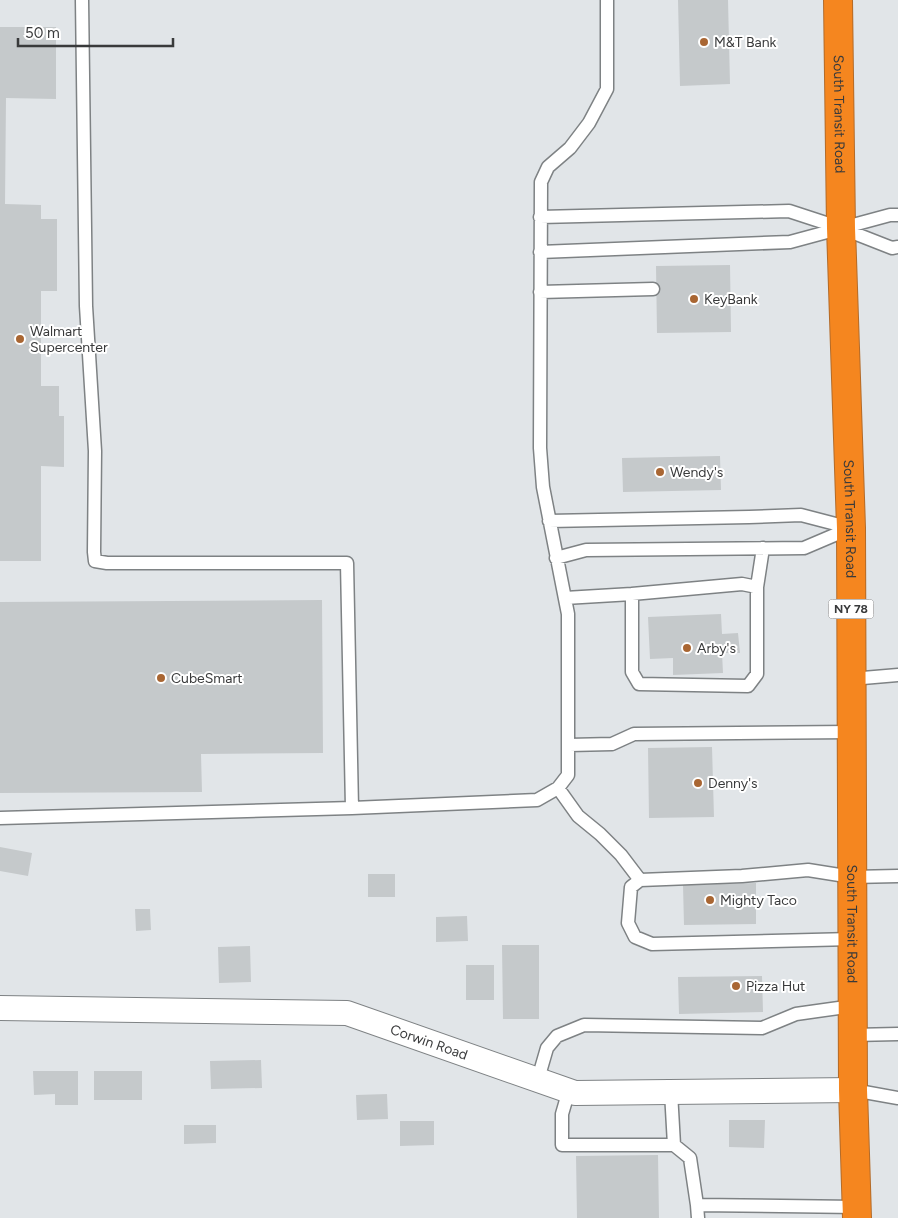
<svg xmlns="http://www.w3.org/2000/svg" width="898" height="1218" font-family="Figtree,sans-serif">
<rect width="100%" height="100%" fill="#e1e5e8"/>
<!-- building -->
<path fill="#c5c9cb" d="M678 0H728L730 84 680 86Z
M0 27H56V99L6 98 5 204 41 205V219H57V291H41V386H59V416H64V467L41 466V561H0Z
M730 265 731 332 657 333 656 266Z
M720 456 721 490 623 492 622 458Z
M322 600 323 753 201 754 202 792 0 793V602Z
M721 614 722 634 738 633 740 653H722L723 673 673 675V658L650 659 648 617Z
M712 747 714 817 649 818 648 748Z
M0 847 32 853 28 876 0 871Z
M368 874H395V897H368Z
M756 883V924L684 925 683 885Z
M135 909H150L151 930 136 931Z
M467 916 468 941 436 942V917Z
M502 945H539V1019H503Z
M250 946 251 982 219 983 218 947Z
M466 965H494V1000H466Z
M762 976 763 1012 679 1014 678 977Z
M261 1060 262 1088 211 1089 210 1061Z
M33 1071H78V1105H55V1094L34 1095Z
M94 1071H142V1100H94Z
M387 1094 388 1119 357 1120 356 1095Z
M729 1120H765L764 1148 729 1147Z
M400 1121H434V1145L400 1146Z
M184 1125H216V1143L184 1144Z
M658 1155 659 1218H577L576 1156Z"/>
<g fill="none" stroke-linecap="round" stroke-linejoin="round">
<!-- lane casing -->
<g stroke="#7e8284" stroke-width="15">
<path id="lane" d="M82 0 86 306 95 451 94 552 95 561 107 563H347L352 808
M540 217 789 211 841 228 892 248 898 247
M540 252 790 242 890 215H898
M540 292 653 289
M549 521 749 517 801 515 851 528
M556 558 586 550 804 548 851 528
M757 587 763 548
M565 598 632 594V672L639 684 748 686 757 674V587L742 584 632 594
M851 679 898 675
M569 745 612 744 634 734 851 732
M558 788 578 816 600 834 621 855 640 880
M0 818 352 808 537 800 558 788 568 775V614L543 487 540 448 541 182 548 167 570 148 589 123 607 89V0
M852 939 652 944 635 937 628 923 631 887 640 880 742 876 808 870 852 877 898 876
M853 1035 898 1034
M538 1079 547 1048 557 1036 584 1025 762 1028 796 1014 853 1006
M569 1090 562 1114V1145H674L671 1092
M853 1090 898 1098
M674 1145 690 1158 697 1205
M698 1218 697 1205 857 1207"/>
</g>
<!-- street casing -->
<g stroke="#7e8284" stroke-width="26">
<g id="street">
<path id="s1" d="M0 1008 347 1013 575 1093 853 1090"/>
</g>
</g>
<!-- highway casing -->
<g stroke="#b36b29" stroke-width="30">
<g id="highway">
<path id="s2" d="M838 0 841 228 851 528 853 1090 857 1218"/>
</g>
</g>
<!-- lane -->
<use href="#lane" stroke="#fff" stroke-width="12"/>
<!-- street -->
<use href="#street" stroke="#fff" stroke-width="24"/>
<!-- highway -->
<use href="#highway" stroke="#f5861f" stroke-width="28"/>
</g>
<!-- markers -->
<g fill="#a96633" stroke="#fff" stroke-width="2">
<circle cx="704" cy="42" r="5"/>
<circle cx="694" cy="299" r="5"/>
<circle cx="20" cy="339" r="5"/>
<circle cx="660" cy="472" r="5"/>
<circle cx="687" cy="648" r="5"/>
<circle cx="161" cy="678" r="5"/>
<circle cx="698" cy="783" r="5"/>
<circle cx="710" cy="900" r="5"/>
<circle cx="736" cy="986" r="5"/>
</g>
<g text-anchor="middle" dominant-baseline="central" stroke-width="4" stroke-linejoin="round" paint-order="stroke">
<!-- shield labels -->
<rect fill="#fff" stroke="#747576" stroke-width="1" x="828.5" y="599.5" width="45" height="19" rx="4"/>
<g font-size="12" font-weight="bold" fill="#393a3b">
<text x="851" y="609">NY 78</text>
</g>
<!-- poi labels -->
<g font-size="14" fill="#393a3b" stroke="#fff" text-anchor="start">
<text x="714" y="42">M&amp;T Bank</text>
<text x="704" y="299">KeyBank</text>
<text x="30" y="331">Walmart<tspan x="30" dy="16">Supercenter</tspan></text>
<text x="670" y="472">Wendy's</text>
<text x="697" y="648">Arby's</text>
<text x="171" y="678">CubeSmart</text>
<text x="708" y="783">Denny's</text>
<text x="720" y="900">Mighty Taco</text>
<text x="746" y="986">Pizza Hut</text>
</g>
<!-- street labels -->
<g font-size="14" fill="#393a3b" stroke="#fff">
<text stroke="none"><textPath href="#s2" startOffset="114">South Transit Road</textPath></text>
<text stroke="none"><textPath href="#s2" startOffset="519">South Transit Road</textPath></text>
<text stroke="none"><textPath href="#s2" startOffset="924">South Transit Road</textPath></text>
<text stroke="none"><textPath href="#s1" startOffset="434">Corwin Road</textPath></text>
</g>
</g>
<!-- scale -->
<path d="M18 38v8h155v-8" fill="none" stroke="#393a3b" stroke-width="2.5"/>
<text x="25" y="38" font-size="15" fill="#393a3b" stroke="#ffffff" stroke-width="4" paint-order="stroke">50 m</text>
</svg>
